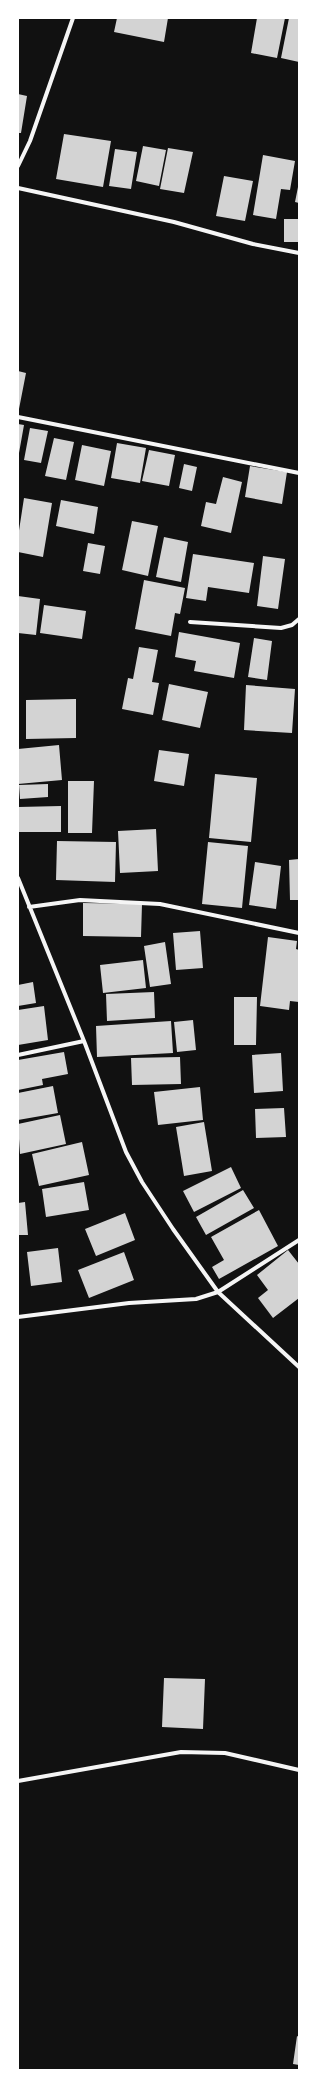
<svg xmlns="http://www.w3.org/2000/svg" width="317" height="2088" font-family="Helvetica,sans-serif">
<rect width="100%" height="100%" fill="#111"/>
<!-- building -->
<path fill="#d3d3d3" d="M117 18H168L164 42 114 32Z
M257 18H285L277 58 251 53Z
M289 18H299V62L281 58Z
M18 94 27 96 21 133H18Z
M64 134 111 141 103 187 56 179Z
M143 146 166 150 159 186 136 181Z
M168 148 193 152 184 193 160 189Z
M115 149 137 152 131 189 109 186Z
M263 155 295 161 290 190 281 189 276 219 253 215Z
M224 176 253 181 245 221 216 216Z
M298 187H299V203L295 202Z
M284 219H299V242H284Z
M18 371 26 373 19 409 18 408Z
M18 424 24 425 19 453H18Z
M30 428 48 431 41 463 24 460Z
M54 438 74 442 66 480 45 476Z
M117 443 146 448 140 483 111 478Z
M82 445 111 451 104 486 75 480Z
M149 450 175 455 169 486 142 481Z
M184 464 197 467 192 491 179 488Z
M250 466 287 472 282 504 245 497Z
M223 477 242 482 231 533 201 526 206 502 216 504Z
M24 498 52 503 43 557 18 552V537Z
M61 500 98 507 94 534 56 526Z
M132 521 158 526 148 576 122 570Z
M164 537 188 542 181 582 156 577Z
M88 543 105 546 100 574 83 571Z
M193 554 254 563 249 593 208 587 206 601 186 598Z
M263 556 285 559 278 609 257 606Z
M144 580 185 588 180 614 175 613 171 636 135 629Z
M18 596 40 599 36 635 18 633Z
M44 605 86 611 82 639 40 633Z
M179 632 240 643 234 678 194 671 196 661 175 657Z
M254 638 272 641 267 680 248 677Z
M139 647 158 650 152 682 159 683 153 715 122 709 128 678 133 679Z
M169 684 208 692 200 728 162 720Z
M246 685 295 689 292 733 244 730Z
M76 699V738L26 739V700Z
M59 745 62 780 18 784V749Z
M159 750 189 754 184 786 154 781Z
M215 774 257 778 251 842 209 838Z
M68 781H94L92 833H68Z
M48 784V797L20 799 19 785Z
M61 806V832H18V807Z
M156 829 158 871 120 873 118 831Z
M57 841 116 842 115 882 56 880Z
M208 842 248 846 242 908 202 904Z
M299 859V900H290L289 860Z
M255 862 281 866 276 909 249 905Z
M83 903 142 904 141 937 83 936Z
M200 931 203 968 176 970 173 933Z
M268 937 297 941 296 949 299 950V1002L290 1001 289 1010 260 1006Z
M165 942 171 984 150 987 144 946Z
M143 960 146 988 103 993 100 965Z
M33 982 36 1003 18 1006V985Z
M154 992 155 1018 107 1021 106 994Z
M234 997H257L256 1045H234Z
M44 1006 48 1040 18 1045V1010Z
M193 1020 196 1050 177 1052 174 1022Z
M171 1021 173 1053 97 1057 96 1026Z
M64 1052 68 1074 42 1079 43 1085 18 1090V1060Z
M281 1053 283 1091 254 1093 252 1055Z
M180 1057 181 1084 132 1085 131 1058Z
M53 1086 58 1113 18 1120V1093Z
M200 1087 203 1120 158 1125 154 1092Z
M284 1108 286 1137 256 1138 255 1109Z
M60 1115 66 1144 20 1154 18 1124Z
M204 1122 212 1171 184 1176 176 1127Z
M82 1142 89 1175 39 1186 32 1154Z
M231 1167 241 1188 194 1212 183 1191Z
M84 1182 89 1210 46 1217 42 1189Z
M243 1190 254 1208 206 1235 196 1217Z
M25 1202 28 1235H18V1203Z
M259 1210 278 1246 219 1279 212 1267 224 1260 211 1237Z
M125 1213 135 1240 96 1256 85 1229Z
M58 1248 62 1282 31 1286 27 1252Z
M288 1250 299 1264V1298L273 1318 258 1298 268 1290 257 1275Z
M124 1252 134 1280 89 1298 78 1270Z
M164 1678 205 1679 203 1729 162 1727Z
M297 2036 299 2037V2065L293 2064Z"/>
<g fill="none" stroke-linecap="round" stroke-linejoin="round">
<!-- minor -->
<path stroke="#f5f5f5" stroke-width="4" d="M18 166 30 141 73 18
M18 188 174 222 253 244 299 253
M18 417 299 473
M190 622 281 628 292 625 299 619
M18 878 84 1041 126 1152 142 1182 173 1229 218 1292 299 1367
M29 907 80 900 160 904 299 933
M18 1055 84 1041
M18 1317 129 1303 196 1299 218 1292 299 1240
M18 1781 181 1752 225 1753 299 1770"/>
</g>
<!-- border -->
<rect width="317" height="2088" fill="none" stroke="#ffffff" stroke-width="38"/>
</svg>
